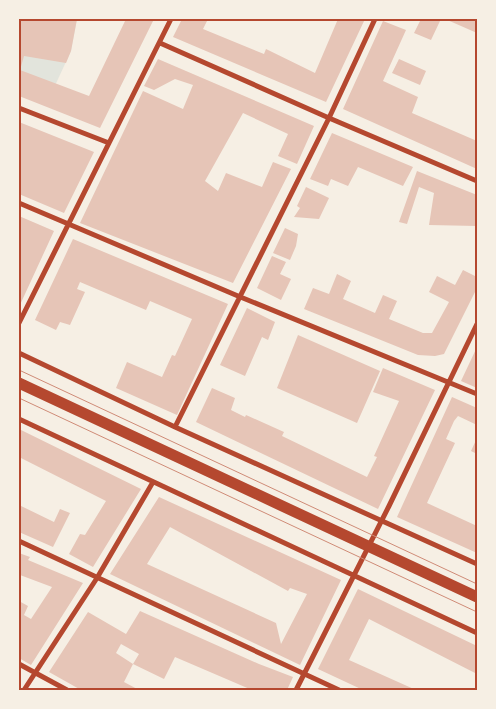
<svg xmlns="http://www.w3.org/2000/svg" width="496" height="709" font-family="Spectral,serif">
<rect width="100%" height="100%" fill="#f6efe4"/>
<!-- green -->
<path fill="#e2e4dc" d="M19 19H77L71 51 46 105 19 95Z"/>
<!-- building -->
<path fill="#e6c5b7" fill-rule="evenodd" d="M20 19H77L71 51 66 63 24 56 20 70 89 96 126 19H154L100 128 19 96Z
M182 19H208L203 29 264 54 266 49 315 73 338 19H365L326 102 173 37Z
M421 19 440 21 431 40 414 33Z
M445 19 477 20V33Z
M383 21 406 30 383 81 418 97 412 113 477 141V169L343 109Z
M158 59 314 126 297 164 278 156 288 134 243 113 205 181 218 191 226 173 262 187 273 162 291 169 233 283 80 223 143 91 183 109 193 85 175 79 154 90 144 86Z
M399 59 426 71 420 85 392 73Z
M19 122 94 152 64 213 19 194Z
M332 133 413 167 403 186 358 167 348 186 331 179 328 186 310 179Z
M417 171 477 195V226L429 225 434 193 419 187 407 224 399 222Z
M306 187 329 198 319 219 294 217 300 208 297 206Z
M19 216 54 231 19 307V249L21 244 19 243Z
M285 228 298 234 296 246 290 260 273 253Z
M73 239 228 304 177 415 116 388 127 362 162 377 172 355 175 356 192 319 150 301 146 310 80 282 77 289 85 292 70 325 60 322 56 330 35 320Z
M272 256 286 262 280 274 291 279 281 300 257 288Z
M463 270 477 277V288L444 354 435 356 418 355 304 309 313 288 329 294 337 274 351 281 343 299 375 313 383 295 397 301 389 319 423 333H432L449 302 429 292 437 276 455 285Z
M247 308 275 322 268 340 262 337 245 376 220 365Z
M298 335 380 371 357 423 277 388Z
M477 347V388L461 381Z
M383 368 435 390 378 509 196 422 212 388 235 398 231 410 245 417 246 415 284 432 282 436 367 477 377 457 374 456 399 401 373 392Z
M452 397 477 408V425L458 416 454 421 446 439 455 443 427 503 477 526V553L397 517Z
M19 429 141 489 93 567 69 554 80 534 85 535 106 501 19 457Z
M477 438V454L471 451Z
M159 497 341 580 300 665 110 574ZM170 527 288 591 290 588 307 594 281 644 276 623 147 564Z
M19 505 54 522 60 509 70 513 53 547 19 532Z
M19 553 30 557 28 560 83 583 31 665 19 658V601L28 606 24 615 31 619 52 587 20 575 19 578Z
M358 589 477 646V674L369 619 349 660 416 690H363L318 669Z
M140 611 259 664 293 677 287 690H252L175 657 164 679 133 664 139 654 121 644 116 653 133 664 124 682 139 690H81L49 672 88 612 126 634Z"/>
<g fill="none" stroke-linecap="round" stroke-linejoin="round">
<!-- minor -->
<path stroke="#b5482f" stroke-width="5" d="M160 43 329 118 477 181
M19 108 109 143
M19 203 238 296 477 394
M19 323 171 19
M19 353 175 427 477 564
M19 419 477 633
M175 427 329 118 375 19
M19 541 339 690
M19 664 67 690
M24 690 97 578 153 482
M296 690 389 506 477 324"/>
<!-- primary -->
<path stroke="#b5482f" stroke-width="11" d="M19 383 477 597"/>
<!-- tram -->
<path stroke="#cf8b77" stroke-width="1" d="M19 370 477 584
M19 398 477 612"/>
</g>
<!-- border -->
<rect width="496" height="709" fill="none" stroke="#f6efe4" stroke-width="40"/>
<rect x="20" y="20" width="456" height="669" fill="none" stroke="#b5482f" stroke-width="2"/>
</svg>
